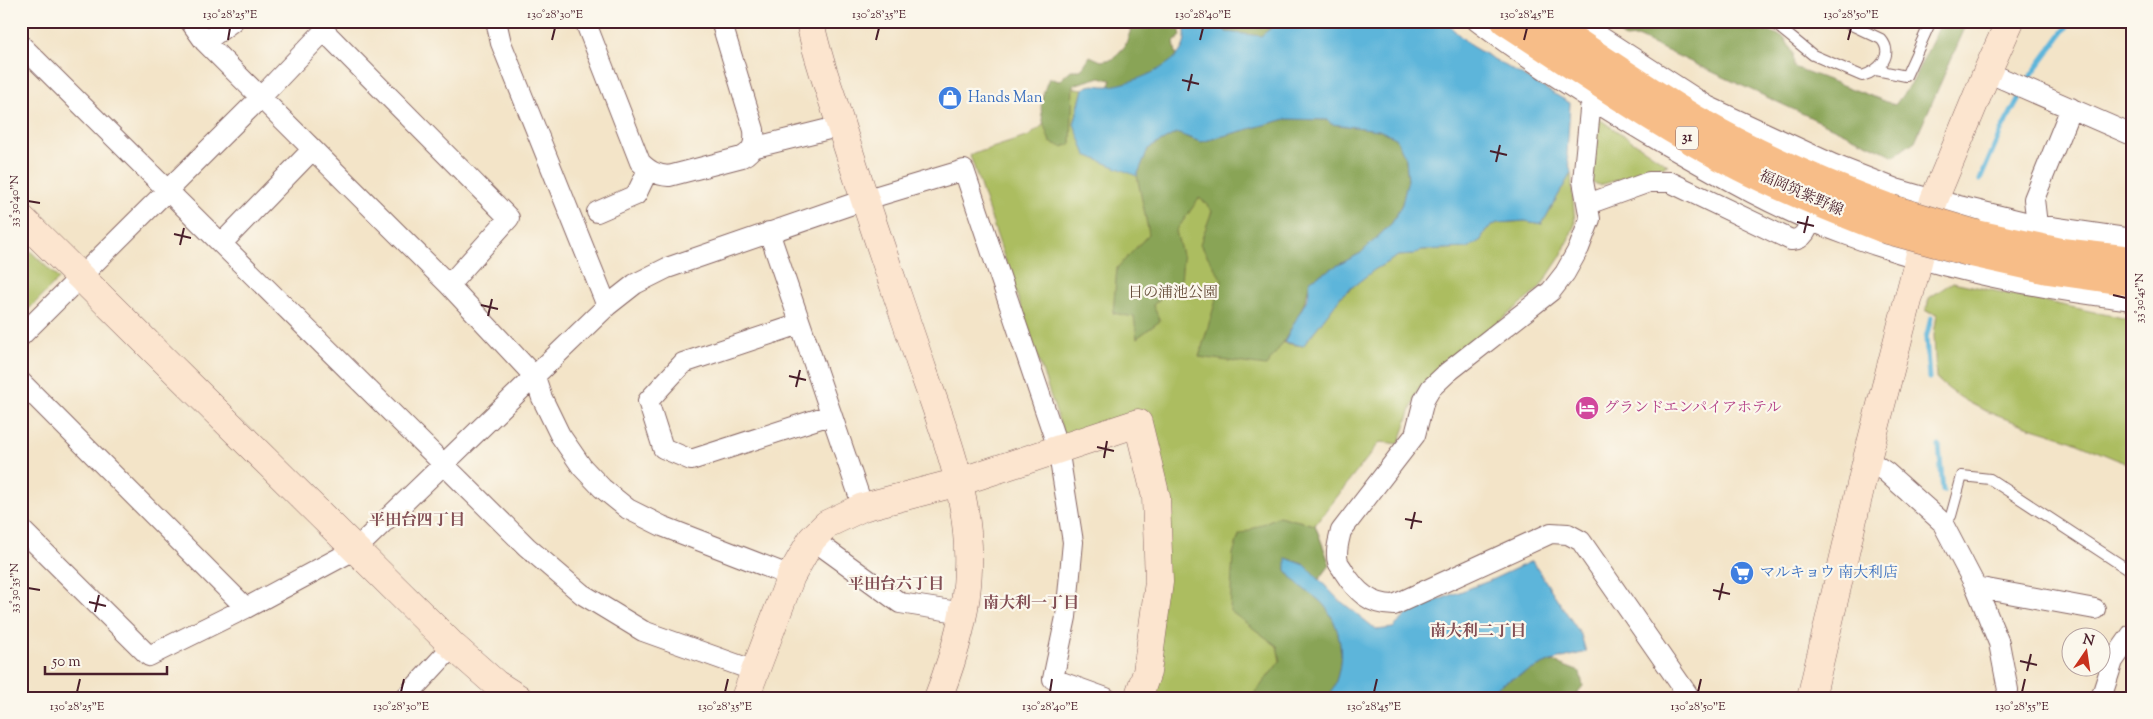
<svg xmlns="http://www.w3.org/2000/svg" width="2153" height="719" font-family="'Sorts Mill Goudy','Noto Serif JP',serif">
<rect width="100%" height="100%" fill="#fbf7ec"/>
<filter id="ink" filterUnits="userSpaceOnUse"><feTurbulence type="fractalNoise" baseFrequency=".02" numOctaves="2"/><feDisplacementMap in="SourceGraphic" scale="10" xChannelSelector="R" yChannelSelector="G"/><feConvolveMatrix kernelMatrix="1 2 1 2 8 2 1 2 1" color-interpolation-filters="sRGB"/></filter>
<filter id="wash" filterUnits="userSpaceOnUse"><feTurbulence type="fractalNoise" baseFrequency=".0096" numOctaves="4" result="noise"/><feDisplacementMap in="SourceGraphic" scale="20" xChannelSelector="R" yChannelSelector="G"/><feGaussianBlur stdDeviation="1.12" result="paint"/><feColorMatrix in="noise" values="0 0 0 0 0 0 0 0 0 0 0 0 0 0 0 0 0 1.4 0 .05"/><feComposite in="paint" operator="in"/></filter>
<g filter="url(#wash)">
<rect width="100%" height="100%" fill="#f3e4c8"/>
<!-- green -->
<path fill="#acbd60" stroke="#7b6e46" d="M1058 86 1083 89 1074 124 1176 133 1284 343 1303 346 1342 295 1374 270 1398 256 1413 255 1421 250 1468 248 1481 240 1486 230 1497 223 1525 221 1542 224 1571 173 1575 224 1561 256 1539 289 1418 389 1399 444 1380 442 1315 525 1330 565 1318 581 1328 698H1145L1163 491 1145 412 1064 436 970 155 1029 136 1042 126Z
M1596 117 1668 165 1600 185 1589 182Z
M21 242 59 279 21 317Z
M1953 282 2132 320V465C2110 458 2089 447 2068 439 2020 423 1973 414 1936 378L1934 335 1937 314 1926 311 1929 298Z"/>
<!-- forest -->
<path fill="#89a456" stroke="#6a6240" d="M1134 21H1178L1181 36 1174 42 1179 71 1109 91 1111 80 1100 77 1073 85 1071 144 1062 147 1050 142C1040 114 1037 106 1049 78L1059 81 1071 70H1081L1090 56 1101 61 1113 59 1125 46Z
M1203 21H1287L1250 49Z
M1602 21H1742L1784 37 1793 53 1794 67 1895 105 1913 81 1942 21H1968L1915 141 1894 156 1637 37 1625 38Z
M1286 119 1328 120 1331 124 1379 130 1396 138 1406 159 1408 180 1402 204 1392 223 1361 253 1310 280C1305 312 1285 341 1266 366L1199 357 1222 280 1200 244 1212 211 1200 197 1176 231 1183 259 1181 280 1153 305 1160 321 1137 338 1134 317 1113 313 1117 268 1149 234 1137 176 1148 149 1176 133 1201 142Z
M1279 516 1315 525 1330 565 1318 581 1305 565 1287 558 1286 570C1290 575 1294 580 1299 585 1306 591 1316 596 1323 604 1345 630 1346 669 1328 698H1251L1280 661 1277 646 1230 611 1233 554 1239 535Z
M1551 661 1580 672 1583 686 1573 698H1478L1511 679Z"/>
<!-- water -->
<path fill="#5db5da" stroke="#546a82" d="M1184 21H1219L1226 32 1261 36 1280 21H1444L1471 46 1570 103 1567 155 1571 173 1542 224 1525 221 1497 223 1486 230 1481 240 1468 248 1421 250 1413 255 1398 256 1374 270 1342 295 1303 346 1284 342 1308 297 1310 280 1361 253 1392 223 1402 204 1408 180 1406 159 1396 138 1379 130 1331 124 1328 120 1286 119 1201 142 1176 133 1148 149 1137 176 1086 155 1074 124 1083 89C1093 82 1098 87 1109 86 1130 84 1177 67 1184 44 1186 36 1185 29 1184 21Z
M1286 558 1305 565 1338 599 1377 630 1393 628 1409 613 1430 603 1489 581 1532 561 1581 635 1586 652 1551 661 1511 679 1478 698H1328C1346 669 1345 630 1323 604 1316 596 1306 592 1299 585 1294 580 1290 575 1286 570Z"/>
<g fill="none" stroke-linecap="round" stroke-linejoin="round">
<!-- stream -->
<path stroke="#5db5da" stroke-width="5" d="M2026 85 2032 74 2071 21
M1980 180 2001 131 2022 92
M1929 378 1926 338 1931 318
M1939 446 1943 491"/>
</g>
</g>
<g filter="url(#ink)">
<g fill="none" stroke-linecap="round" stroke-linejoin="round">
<!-- lane casing -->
<g stroke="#856462" stroke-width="12">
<path id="lane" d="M1768 21 1775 24 1813 55 1862 76C1879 71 1895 55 1881 39L1843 21
M1876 70 1906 76 1931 21
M1942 522 1951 516 1962 476 1990 479 2132 572"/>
</g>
<!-- street casing -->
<g stroke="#856462" stroke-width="22">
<path id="street" d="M190 21 205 42 449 285 535 377 542 398 560 435 582 467 602 488 628 509 662 526 791 576
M496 21 501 43 607 306
M585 21 640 162C649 171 656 175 669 176L742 157C754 151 755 142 754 130L721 21
M1477 21C1536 66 1599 105 1663 143 1722 177 1781 211 1845 234 1937 269 2034 288 2132 300
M1576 21 1707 106 1832 164 1896 189 1934 200 2037 225 2132 239
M205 42 233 21
M21 45 527 547 582 594 643 631 755 671
M1987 72 2132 135
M1591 100 1583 181 1590 219 1579 248 1565 273 1551 291 1448 372 1431 388 1424 400 1415 435 1341 531C1339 540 1335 552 1338 562 1339 565 1343 569 1344 572 1356 591 1370 605 1394 605L1551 533 1568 534 1581 541 1690 698
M752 148 841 126
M1588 204 1649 182H1670L1791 240C1806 241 1809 224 1813 212
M597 212 636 195 648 170
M2037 225 2034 199 2071 108
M769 232 863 507
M222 243 312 150
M800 324 683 363 648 401 663 448 691 460 830 415
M21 336 261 97 324 31 509 218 449 285
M21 382 246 608
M1867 459 1886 472 1942 522 1976 587 1999 643 2008 690 2006 698
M21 529 149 656 246 608 356 549 607 306 635 284 667 268 864 200 964 170 1058 448 1073 542 1066 617 1053 679 1106 698
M812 539 900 603 964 613
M1976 587 2095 609
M405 698 453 646
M2101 698 2113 661 2132 634"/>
</g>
<!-- secondary casing -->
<g stroke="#856462" stroke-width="29">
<path id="secondary" d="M810 21C816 56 830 90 840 123 866 206 895 288 923 371 946 434 971 501 968 569 967 613 954 657 938 698
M21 218 453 646 496 684 518 698
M745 698 791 576 812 539 827 524 863 507 959 482 1138 423 1156 497 1159 582 1147 672 1138 698
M1811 698 1867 459 1934 200 1987 72 2010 21"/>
</g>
<!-- primary casing -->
<g stroke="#856462" stroke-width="29">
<path id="primary" d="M1505 21C1582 71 1658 125 1740 167 1787 191 1835 210 1884 229
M1545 21C1595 54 1644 88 1695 119 1757 155 1824 184 1892 209
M1976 234 2061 252 2132 260
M1972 253 2048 270 2132 282"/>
</g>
<!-- lane -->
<use href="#lane" stroke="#fff" stroke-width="10"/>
<!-- street -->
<use href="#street" stroke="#fff" stroke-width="20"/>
<!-- secondary -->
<use href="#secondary" stroke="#fce5cf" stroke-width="28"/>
<!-- primary -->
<use href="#primary" stroke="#f7bd88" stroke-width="28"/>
<!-- primary-bridge casing -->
<g stroke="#856462" stroke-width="29" stroke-linecap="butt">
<path id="primary-bridge" d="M1892 209 1976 234
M1884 229 1972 253"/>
</g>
<!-- primary-bridge -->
<use href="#primary-bridge" stroke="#f7bd88" stroke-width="28"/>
</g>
</g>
<!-- ticks -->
<path fill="none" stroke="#4a1f2b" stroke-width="2" d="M228 40 230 28M552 40 555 28M876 40 879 28M1200 40 1203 28M1524 40 1527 28M1848 40 1851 28M1182 80 1199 84M1188 91 1192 74M1490 151 1507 155M1496 162 1500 145M28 201 40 203M1797 222 1814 226M1804 233 1808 216M174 234 191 238M180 245 184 228M2113 295 2126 298M481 305 498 309M488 316 492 299M789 376 806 380M796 387 800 370M1097 447 1114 451M1104 458 1107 441M1405 519 1422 522M1411 529 1415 512M28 588 40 590M1713 590 1730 594M1719 600 1723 583M89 602 106 606M95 612 99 595M2020 661 2037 665M2027 671 2031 654M77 692 80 679M401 692 404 679M725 692 728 679M1050 692 1052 679M1374 692 1377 679M1698 692 1701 679M2022 692 2025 679"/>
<!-- icons -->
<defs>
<g id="shop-disc" transform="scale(1.25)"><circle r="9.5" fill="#3f7fe0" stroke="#fbf7ec"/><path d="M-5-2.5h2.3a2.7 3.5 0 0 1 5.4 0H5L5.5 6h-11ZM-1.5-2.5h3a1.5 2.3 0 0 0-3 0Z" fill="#fff"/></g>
<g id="hotel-disc" transform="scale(1.25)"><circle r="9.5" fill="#d1479c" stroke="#fbf7ec"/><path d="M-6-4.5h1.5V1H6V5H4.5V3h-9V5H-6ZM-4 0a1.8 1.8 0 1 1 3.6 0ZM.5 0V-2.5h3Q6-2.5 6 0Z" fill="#fff"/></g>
<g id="supermarket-disc" transform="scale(1.25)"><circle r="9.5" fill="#3f7fe0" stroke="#fbf7ec"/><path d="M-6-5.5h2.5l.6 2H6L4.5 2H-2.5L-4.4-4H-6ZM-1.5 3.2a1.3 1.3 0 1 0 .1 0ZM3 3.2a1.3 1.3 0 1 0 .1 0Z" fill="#fff"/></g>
</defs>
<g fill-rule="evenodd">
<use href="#shop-disc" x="950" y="98"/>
<use href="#hotel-disc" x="1587" y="408"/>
<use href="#supermarket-disc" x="1742" y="573"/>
</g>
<g text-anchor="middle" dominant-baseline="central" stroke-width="4.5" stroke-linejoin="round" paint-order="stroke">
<!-- shield labels -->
<rect fill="#fbf7ec" stroke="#7f6065" stroke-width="1" x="1676" y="126.5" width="22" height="23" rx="4"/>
<g font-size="14" font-weight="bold" fill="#4a1f2b">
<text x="1687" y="138">31</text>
</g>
<!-- shop labels -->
<g font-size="15" fill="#366cbe" stroke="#fbf7ec" text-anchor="start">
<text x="968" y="98">Hands Man</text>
<text x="1760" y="573">マルキョウ 南大利店</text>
</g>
<!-- street labels -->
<g font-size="15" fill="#4a1f2b" stroke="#fbf7ec">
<text transform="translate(1801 194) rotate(24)">福岡筑紫野線</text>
</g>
<!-- park labels -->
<g font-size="15" fill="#674e3b" stroke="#fbf7ec">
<text x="1173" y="293">日の浦池公園</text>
</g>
<!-- hotel labels -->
<g font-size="15" fill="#b23c85" stroke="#fbf7ec" text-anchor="start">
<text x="1604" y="408">グランドエンパイアホテル</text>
</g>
<!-- neighbourhood labels -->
<g font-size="16" font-weight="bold" fill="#834f55" stroke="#fbf7ec">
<text x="417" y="521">平田台四丁目</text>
<text x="896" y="585">平田台六丁目</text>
<text x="1031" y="604">南大利一丁目</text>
<text x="1478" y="632">南大利二丁目</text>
</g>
</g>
<!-- margin -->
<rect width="2153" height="719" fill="none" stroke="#fbf7ec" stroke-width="55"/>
<!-- north arrow -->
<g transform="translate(2086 652) rotate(13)"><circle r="24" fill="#fbf7ec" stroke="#b4a19f"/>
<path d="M0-4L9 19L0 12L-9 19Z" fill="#c8321e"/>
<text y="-8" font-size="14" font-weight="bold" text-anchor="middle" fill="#4a1f2b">N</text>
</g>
<!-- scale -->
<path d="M45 666v8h122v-8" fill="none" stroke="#4a1f2b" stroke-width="2.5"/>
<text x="52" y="666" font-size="15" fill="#4a1f2b" stroke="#fbf7ec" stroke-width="4" paint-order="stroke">50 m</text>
<rect x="28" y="28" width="2098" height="664" fill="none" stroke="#4a1f2b" stroke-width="2"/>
<g font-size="12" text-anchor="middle" fill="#4a1f2b">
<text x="230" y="18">130°28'25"E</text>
<text x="555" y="18">130°28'30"E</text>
<text x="879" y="18">130°28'35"E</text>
<text x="1203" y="18">130°28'40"E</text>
<text x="1527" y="18">130°28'45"E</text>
<text x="1851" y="18">130°28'50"E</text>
<text transform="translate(14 201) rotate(-90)" y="4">33°30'40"N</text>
<text transform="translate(2139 298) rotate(-90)" y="4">33°30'45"N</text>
<text transform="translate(14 588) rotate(-90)" y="4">33°30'35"N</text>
<text x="77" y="710">130°28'25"E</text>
<text x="401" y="710">130°28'30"E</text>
<text x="725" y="710">130°28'35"E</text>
<text x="1050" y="710">130°28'40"E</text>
<text x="1374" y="710">130°28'45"E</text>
<text x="1698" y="710">130°28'50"E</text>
<text x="2022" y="710">130°28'55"E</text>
</g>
</svg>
